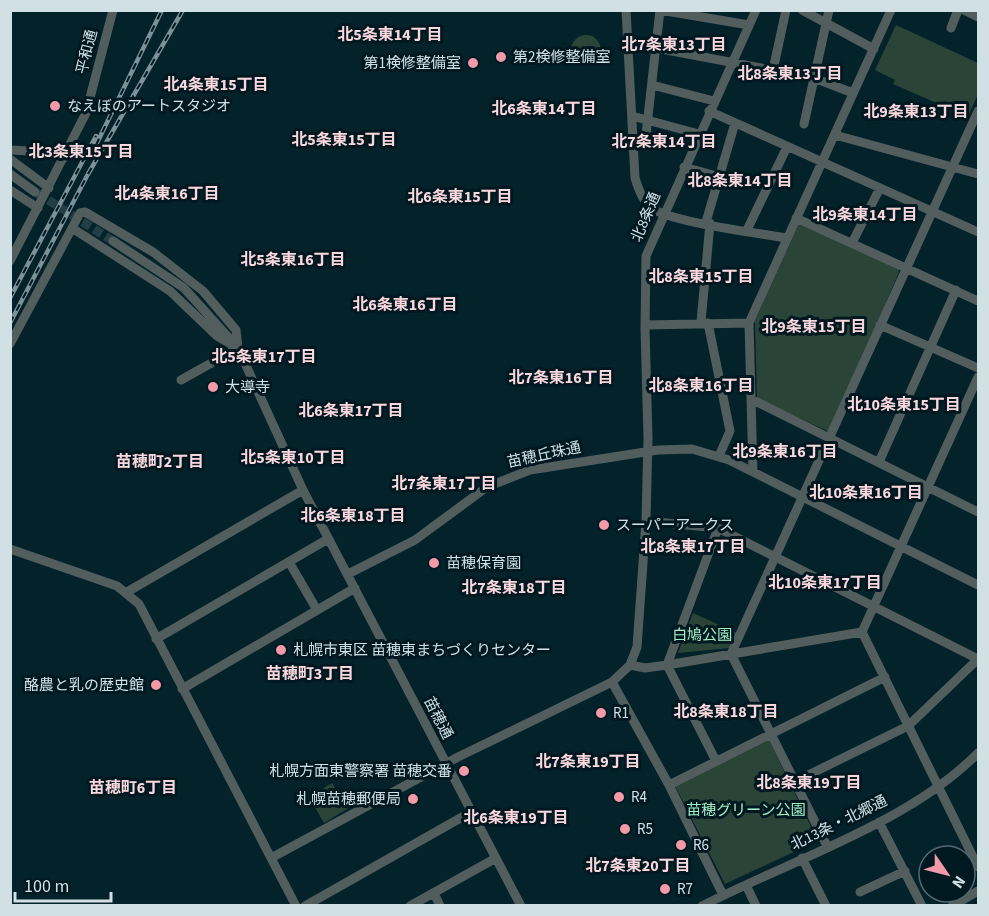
<svg xmlns="http://www.w3.org/2000/svg" width="989" height="916" font-family="'Source Sans 3','Noto Sans JP',sans-serif">
<rect width="100%" height="100%" fill="#04222a"/>
<!-- green -->
<path fill="#2a4537" d="M896 25 978 63V94L969 114 944 101 941 105 893 84 895 80 875 70Z
M571 50a15 15 0 1 1 30 0a15 15 0 1 1-30 0Z
M799 224 898 269 899 272 830 432 757 399 755 321Z
M693 613 737 633 730 648 678 653Z
M769 740 815 835 811 844 725 884 675 786Z
M332 783 347 809 324 823 309 797Z"/>
<g fill="none" stroke-linecap="round" stroke-linejoin="round">
<!-- minor-tunnel -->
<path stroke="#233e46" stroke-width="9" stroke-dasharray="9 4.5" stroke-linecap="butt" d="M37 193 113 241"/>
<!-- minor -->
<path stroke="#515e5d" stroke-width="9" d="M626 10 635 178C638 188 642 200 650 207 668 222 759 233 787 238
M802 10 874 49
M964 10 978 17
M951 28 958 10
M656 48 814 78 853 93
M773 70 786 10
M652 85 714 101
M709 111 978 232
M632 116 699 134
M804 124 829 10
M835 135 978 174
M633 142 645 143 660 10 749 25
M10 150 50 152 64 158
M10 159 49 188
M684 167 745 184
M10 174 35 192
M10 190 38 208
M796 218 978 301
M706 222 735 123
M72 228 170 291 217 336 231 344
M747 230 787 147
M113 241 184 288 238 348 303 490 521 906
M852 243 880 188
M10 261 86 113 113 10
M701 322 710 223
M708 323 730 431 719 456
M645 325 749 323
M880 325 978 368
M10 344 72 228 80 213 85 212 153 252 203 291 236 330 238 348
M181 380 238 348
M751 399 978 512
M879 462 956 290
M753 472 749 323 891 10
M646 521 718 528 978 659
M10 549 117 586 139 604 296 906
M289 562 317 610
M348 574 415 540 487 487 530 470 658 450 692 449 729 460 978 585
M127 592 303 490
M862 632 978 377
M862 632 978 867
M156 639 328 539
M630 665 645 668 667 665 862 632
M612 682 669 785
M182 689 355 588
M716 761 667 665 718 528
M794 782 908 726 978 659
M879 822 922 906
M827 846 731 654 978 111
M271 858 458 757 612 682 630 665 637 647 646 521 648 438 645 328 646 256 756 10
M802 858 826 906
M746 885 756 906
M860 892 905 871
M434 893 440 906
M723 895 669 785 885 677
M305 906 471 812
M410 906 496 858
M702 906C791 860 909 823 978 753
M952 906 978 891"/>
<!-- rail casing -->
<g stroke="#7c9298" stroke-width="4.5">
<path id="rail" d="M96 145 162 10
M10 298 96 136
M10 323 88 174 183 10"/>
</g>
<!-- rail -->
<use href="#rail" stroke="#001820" stroke-width="2" stroke-dasharray="7" stroke-linecap="butt"/>
</g>
<!-- markers -->
<g fill="#f39aa9" stroke="#001820" stroke-width="2">
<circle cx="501" cy="57" r="6"/>
<circle cx="473" cy="63" r="6"/>
<circle cx="55" cy="106" r="6"/>
<circle cx="213" cy="387" r="6"/>
<circle cx="604" cy="525" r="6"/>
<circle cx="434" cy="563" r="6"/>
<circle cx="281" cy="650" r="6"/>
<circle cx="156" cy="685" r="6"/>
<circle cx="601" cy="713" r="6"/>
<circle cx="464" cy="771" r="6"/>
<circle cx="619" cy="797" r="6"/>
<circle cx="413" cy="799" r="6"/>
<circle cx="625" cy="829" r="6"/>
<circle cx="681" cy="845" r="6"/>
<circle cx="665" cy="889" r="6"/>
</g>
<g text-anchor="middle" dominant-baseline="central" stroke-width="6" stroke-linejoin="round" paint-order="stroke">
<!-- street labels -->
<g font-size="15" fill="#d0e0e5" stroke="#001820">
<text transform="translate(87 52) rotate(-76)">平和通</text>
<text transform="translate(646 217) rotate(-67)">北8条通</text>
<text transform="translate(544 455) rotate(-12)">苗穂丘珠通</text>
<text transform="translate(438 718) rotate(63)">苗穂通</text>
<text transform="translate(839 823) rotate(-26)">北13条・北郷通</text>
</g>
<!-- poi labels -->
<g font-size="15" fill="#d0e0e5" stroke="#001820" text-anchor="start">
<text x="513" y="57">第2検修整備室</text>
<text x="461" y="63" text-anchor="end">第1検修整備室</text>
<text x="67" y="106">なえぼのアートスタジオ</text>
<text x="225" y="387">大導寺</text>
<text x="616" y="525">スーパーアークス</text>
<text x="446" y="563">苗穂保育園</text>
<text x="293" y="650">札幌市東区 苗穂東まちづくりセンター</text>
<text x="144" y="685" text-anchor="end">酪農と乳の歴史館</text>
<text x="613" y="713">R1</text>
<text x="452" y="771" text-anchor="end">札幌方面東警察署 苗穂交番</text>
<text x="631" y="797">R4</text>
<text x="401" y="799" text-anchor="end">札幌苗穂郵便局</text>
<text x="637" y="829">R5</text>
<text x="693" y="845">R6</text>
<text x="677" y="889">R7</text>
</g>
<!-- park labels -->
<g font-size="15" fill="#a2f0c6" stroke="#001820">
<text x="702" y="635">白鳩公園</text>
<text x="746" y="810">苗穂グリーン公園</text>
</g>
<!-- neighbourhood labels -->
<g font-size="16" font-weight="bold" fill="#fad7dc" stroke="#001820">
<text x="390" y="35">北5条東14丁目</text>
<text x="674" y="45">北7条東13丁目</text>
<text x="790" y="74">北8条東13丁目</text>
<text x="216" y="85">北4条東15丁目</text>
<text x="544" y="109">北6条東14丁目</text>
<text x="916" y="112">北9条東13丁目</text>
<text x="344" y="140">北5条東15丁目</text>
<text x="664" y="142">北7条東14丁目</text>
<text x="81" y="152">北3条東15丁目</text>
<text x="740" y="181">北8条東14丁目</text>
<text x="167" y="194">北4条東16丁目</text>
<text x="460" y="197">北6条東15丁目</text>
<text x="865" y="215">北9条東14丁目</text>
<text x="293" y="260">北5条東16丁目</text>
<text x="701" y="277">北8条東15丁目</text>
<text x="405" y="305">北6条東16丁目</text>
<text x="814" y="327">北9条東15丁目</text>
<text x="264" y="357">北5条東17丁目</text>
<text x="561" y="378">北7条東16丁目</text>
<text x="701" y="386">北8条東16丁目</text>
<text x="904" y="405">北10条東15丁目</text>
<text x="351" y="411">北6条東17丁目</text>
<text x="785" y="452">北9条東16丁目</text>
<text x="293" y="458">北5条東10丁目</text>
<text x="160" y="462">苗穂町2丁目</text>
<text x="444" y="484">北7条東17丁目</text>
<text x="866" y="493">北10条東16丁目</text>
<text x="353" y="516">北6条東18丁目</text>
<text x="693" y="547">北8条東17丁目</text>
<text x="825" y="583">北10条東17丁目</text>
<text x="514" y="588">北7条東18丁目</text>
<text x="310" y="674">苗穂町3丁目</text>
<text x="726" y="712">北8条東18丁目</text>
<text x="588" y="762">北7条東19丁目</text>
<text x="809" y="783">北8条東19丁目</text>
<text x="133" y="788">苗穂町6丁目</text>
<text x="516" y="818">北6条東19丁目</text>
<text x="638" y="866">北7条東20丁目</text>
</g>
</g>
<!-- border -->
<rect width="989" height="916" fill="none" stroke="#d0e0e5" stroke-width="24"/>
<!-- north arrow -->
<g transform="translate(947 874) rotate(125)"><circle r="28" fill="#001820" stroke="#53686f" stroke-width="1.5"/>
<path d="M0-4.5L10 22L0 15L-10 22Z" fill="#f39aa9"/>
<text y="-9" font-size="16" font-weight="bold" text-anchor="middle" fill="#d0e0e5">N</text>
</g>
<!-- scale -->
<path d="M15 892v9h96v-9" fill="none" stroke="#d0e0e5" stroke-width="3"/>
<text x="24" y="892" font-size="18" fill="#d0e0e5" stroke="#001820" stroke-width="4.5" paint-order="stroke">100 m</text>
</svg>
